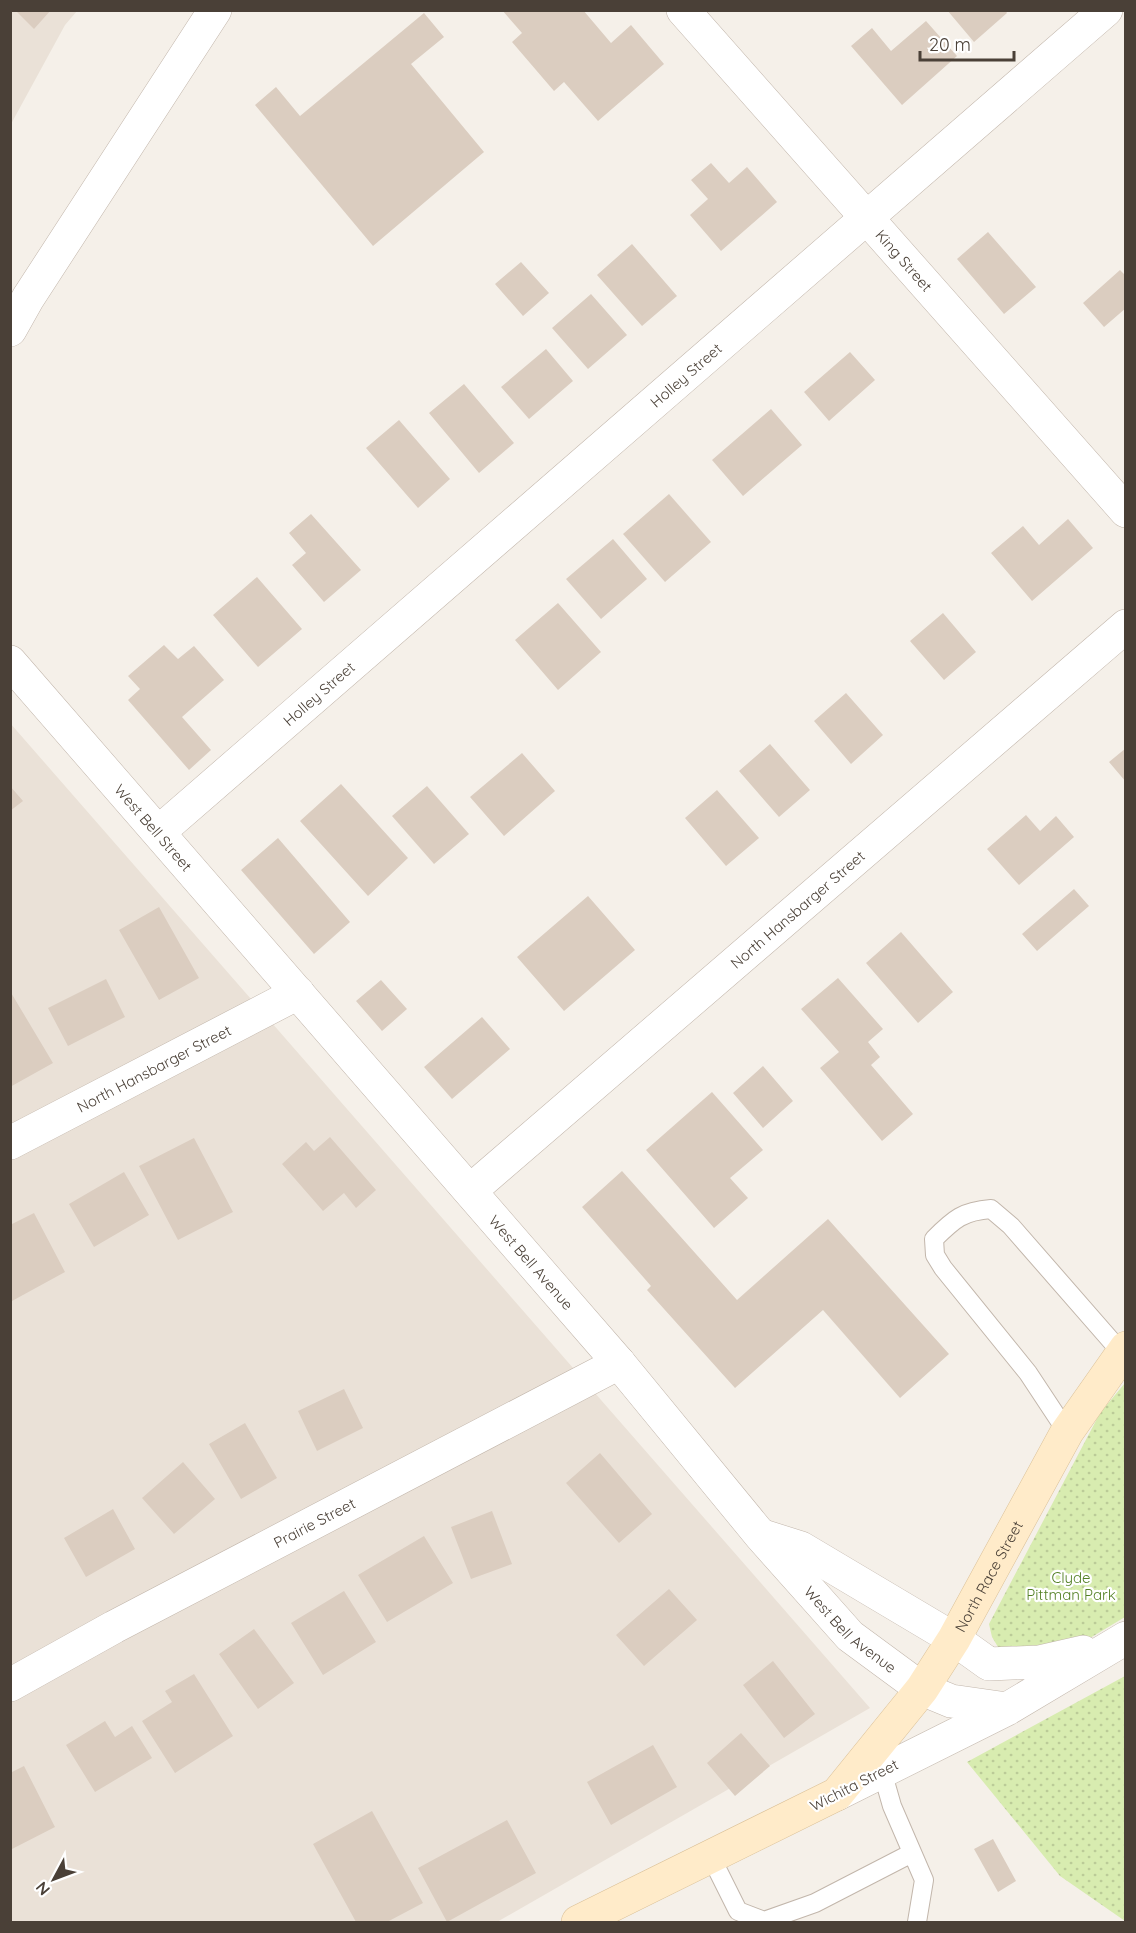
<svg xmlns="http://www.w3.org/2000/svg" width="1136" height="1933" font-family="Quicksand,sans-serif">
<defs>
<pattern id="grass-dots" width="8" height="8" patternUnits="userSpaceOnUse" patternTransform="scale(1.5)"><rect width="8" height="8" fill="#d8ecb0"/><path d="M2 2h.1M6 6h.1" fill="none" stroke="#bbcb98" stroke-width="1.8" stroke-linecap="round"/></pattern>
</defs>
<rect width="100%" height="100%" fill="#f5f0e9"/>
<!-- residential -->
<path fill="#eae1d7" d="M11 11H77L65 25 11 124Z
M10 723 870 1708 497 1922H11Z"/>
<!-- grass -->
<path fill="url(#grass-dots)" d="M1125 1383V1617L1090 1638 1016 1651 998 1647 992 1637 989 1624 1100 1413Z
M1125 1676V1921L1060 1876 967 1762Z"/>
<!-- building -->
<path fill="#dbcdc0" d="M15 10H51L34 29Z
M502 10H583L611 43 631 25 664 64 598 121 564 82 554 91 512 42 522 33Z
M947 10H1005L1007 13 974 42Z
M424 13 444 37 411 64 484 152 373 246 255 105 276 87 300 116Z
M926 21 957 56 902 105 851 46 872 28 891 51Z
M711 163 729 183 747 167 777 202 721 251 690 215 708 199 691 180Z
M988 232 1036 287 1004 314 957 259Z
M632 244 677 296 642 326 597 275Z
M521 262 549 293 523 316 495 284Z
M1120 270 1126 276V308L1104 327 1083 303Z
M591 294 627 335 588 369 552 328Z
M546 349 573 381 529 419 501 387Z
M850 352 875 380 829 421 804 392Z
M464 384 514 443 479 473 429 413Z
M771 409 802 445 743 496 712 460Z
M399 420 450 479 418 508 366 448Z
M669 494 711 542 665 582 623 534Z
M311 514 361 570 324 602 292 565 306 553 289 533Z
M1068 519 1093 548 1032 601 991 553 1023 526 1039 545Z
M613 539 647 579 601 619 566 579Z
M257 577 302 629 258 667 213 615Z
M558 603 601 652 558 690 515 640Z
M943 613 976 652 944 680 910 641Z
M164 645 178 659 194 646 224 680 182 717 211 750 189 770 128 700 140 689 128 676Z
M846 693 883 735 851 764 814 721Z
M770 744 810 790 779 817 739 771Z
M1126 748V782L1109 762Z
M522 753 555 791 504 836 470 797Z
M341 784 408 858 368 896 300 821Z
M10 786 23 801 10 811Z
M427 786 469 834 434 864 392 816Z
M717 790 759 838 726 866 685 818Z
M1026 815 1040 831 1056 816 1074 837 1019 885 987 849Z
M278 838 350 922 314 954 241 870Z
M1074 889 1089 906 1037 951 1022 934Z
M588 896 635 950 564 1011 517 957Z
M159 907 199 978 159 1000 119 930Z
M901 932 953 992 918 1023 866 963Z
M838 978 883 1029 868 1042 880 1057 871 1065 913 1114 882 1141 820 1068 839 1052 801 1009Z
M106 979 125 1017 68 1046 48 1008Z
M381 980 407 1009 382 1031 356 1001Z
M10 991 53 1063 10 1087Z
M482 1017 510 1049 452 1099 424 1067Z
M763 1066 793 1101 763 1128 733 1093Z
M712 1092 763 1150 730 1178 748 1198 714 1228 646 1150Z
M330 1137 376 1190 356 1208 344 1193 323 1211 282 1164 306 1142 314 1151Z
M194 1138 233 1212 178 1240 139 1166Z
M622 1171 737 1300 828 1219 949 1354 900 1398 823 1310 735 1388 647 1290 651 1286 582 1207Z
M124 1172 149 1215 94 1247 69 1204Z
M34 1213 65 1272 12 1301 10 1225Z
M344 1389 363 1428 317 1451 298 1411Z
M245 1423 277 1478 241 1499 209 1444Z
M600 1453 652 1514 619 1543 566 1483Z
M183 1462 215 1499 174 1534 142 1498Z
M113 1509 135 1549 86 1577 64 1538Z
M492 1511 512 1564 471 1579 451 1527Z
M424 1536 453 1583 387 1622 358 1575Z
M669 1589 697 1620 644 1666 616 1635Z
M344 1591 376 1642 323 1675 291 1623Z
M254 1629 294 1683 258 1709 219 1654Z
M773 1661 815 1714 784 1738 743 1685Z
M194 1674 233 1736 175 1773 142 1721 172 1702 165 1691Z
M105 1721 115 1737 132 1726 152 1758 95 1792 66 1745Z
M741 1733 770 1766 735 1796 707 1763Z
M653 1745 677 1787 611 1825 587 1782Z
M24 1766 55 1827 12 1849 10 1773Z
M372 1811 423 1903 387 1922H356L313 1844Z
M507 1820 536 1873 447 1922 418 1868Z
M993 1839 1016 1881 998 1892 974 1849Z"/>
<g fill="none" stroke-linecap="round" stroke-linejoin="round">
<!-- service casing -->
<g stroke="#c2b6ab" stroke-width="20">
<path id="service" d="M1067 1432 1028 1373 943 1268 935 1255 934 1239C954 1219 963 1211 991 1209L1011 1226 1121 1352
M882 1771 892 1806 924 1880 917 1922
M711 1857 738 1911 764 1921 815 1903 912 1853"/>
</g>
<!-- minor casing -->
<g stroke="#c2b6ab" stroke-width="34">
<g id="minor">
<path id="s1" d="M683 10 1126 511"/>
<path id="s2" d="M10 662 619 1363 761 1536 850 1636 922 1689"/>
<path id="s3" d="M160 831 1106 10"/>
<path id="s4" d="M10 1143 298 993"/>
<path id="s5" d="M470 1191 1126 626"/>
<path d="M763 1536 801 1548 954 1639"/>
<path id="s6" d="M10 1685 114 1627 619 1363"/>
</g>
</g>
<!-- tertiary casing -->
<g stroke="#c2b6ab" stroke-width="34">
<path id="tertiary" d="M10 330 28 298 215 10
M954 1639 989 1664 1039 1662 1083 1652
M922 1689 951 1701 1007 1709
M837 1794 1007 1709 1126 1638"/>
</g>
<!-- secondary casing -->
<g stroke="#dbc198" stroke-width="34">
<g id="secondary">
<path id="s7" d="M578 1922 837 1794 922 1689 954 1639 1067 1432 1126 1348"/>
</g>
</g>
<!-- service -->
<use href="#service" stroke="#fff" stroke-width="18"/>
<!-- minor -->
<use href="#minor" stroke="#fff" stroke-width="33"/>
<!-- tertiary -->
<use href="#tertiary" stroke="#fff" stroke-width="33"/>
<!-- secondary -->
<use href="#secondary" stroke="#ffebc9" stroke-width="33"/>
</g>
<g text-anchor="middle" dominant-baseline="central" stroke-width="4.5" stroke-linejoin="round" paint-order="stroke">
<!-- street labels -->
<g font-size="15" fill="#4a4037" stroke="#fff">
<text stroke="none"><textPath href="#s1" startOffset="334">King Street</textPath></text>
<text stroke="none"><textPath href="#s3" startOffset="696">Holley Street</textPath></text>
<text stroke="none"><textPath href="#s3" startOffset="210">Holley Street</textPath></text>
<text stroke="none"><textPath href="#s2" startOffset="219">West Bell Street</textPath></text>
<text stroke="none"><textPath href="#s5" startOffset="432">North Hansbarger Street</textPath></text>
<text stroke="none"><textPath href="#s4" startOffset="162">North Hansbarger Street</textPath></text>
<text stroke="none"><textPath href="#s2" startOffset="795">West Bell Avenue</textPath></text>
<text stroke="none"><textPath href="#s6" startOffset="345">Prairie Street</textPath></text>
<text stroke="none"><textPath href="#s7" startOffset="555">North Race Street</textPath></text>
<text stroke="none"><textPath href="#s2" startOffset="1282">West Bell Avenue</textPath></text>
<text transform="translate(854 1785) rotate(-27)">Wichita Street</text>
</g>
<!-- park labels -->
<g font-size="15" fill="#538025" stroke="#fff">
<text x="1071" y="1577">Clyde<tspan x="1071" dy="17">Pittman Park</tspan></text>
</g>
</g>
<!-- border -->
<rect width="1136" height="1933" fill="none" stroke="#4a4037" stroke-width="24"/>
<!-- north arrow -->
<g transform="translate(54 1879) rotate(229)" stroke="#ffffff" stroke-width="4.5" paint-order="stroke">
<path d="M0-4.5L10 22L0 15L-10 22Z" fill="#4a4037"/>
<text y="-9" font-size="16" font-weight="bold" text-anchor="middle" fill="#4a4037">N</text>
</g>
<!-- scale -->
<path d="M920 51v9h94v-9" fill="none" stroke="#4a4037" stroke-width="3"/>
<text x="929" y="51" font-size="18" fill="#4a4037" stroke="#ffffff" stroke-width="4.5" paint-order="stroke">20 m</text>
</svg>
